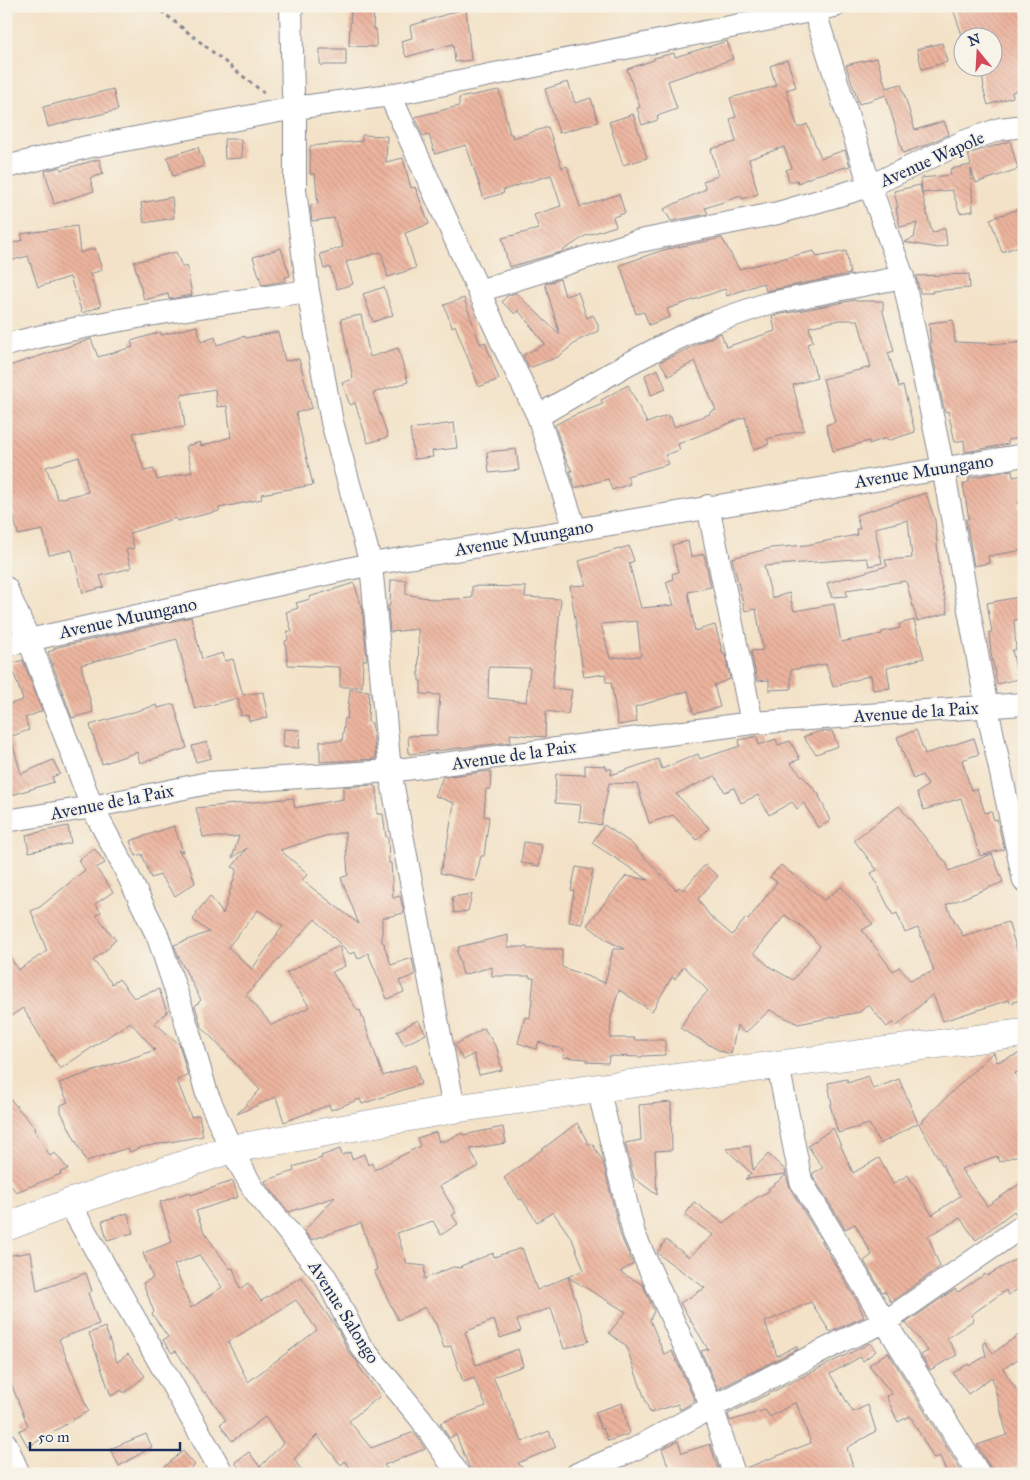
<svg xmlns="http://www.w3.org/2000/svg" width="1030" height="1480" font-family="'IM FELL Great Primer',serif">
<defs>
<pattern id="building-back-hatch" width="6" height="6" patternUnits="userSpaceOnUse" patternTransform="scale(1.25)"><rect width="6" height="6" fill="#ecb49e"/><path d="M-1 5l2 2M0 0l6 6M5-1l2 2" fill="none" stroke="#ca9b8a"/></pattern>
</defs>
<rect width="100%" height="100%" fill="#f7f3e8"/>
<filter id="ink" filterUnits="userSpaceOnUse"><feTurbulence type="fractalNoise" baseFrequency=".02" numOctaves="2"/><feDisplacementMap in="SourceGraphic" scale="10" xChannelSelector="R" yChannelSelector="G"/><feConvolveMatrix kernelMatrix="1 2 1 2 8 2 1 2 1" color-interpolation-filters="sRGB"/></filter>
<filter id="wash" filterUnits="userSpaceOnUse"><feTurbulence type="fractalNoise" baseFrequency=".0096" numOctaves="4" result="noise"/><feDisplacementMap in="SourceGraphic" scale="20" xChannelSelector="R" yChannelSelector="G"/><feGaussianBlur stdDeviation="1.12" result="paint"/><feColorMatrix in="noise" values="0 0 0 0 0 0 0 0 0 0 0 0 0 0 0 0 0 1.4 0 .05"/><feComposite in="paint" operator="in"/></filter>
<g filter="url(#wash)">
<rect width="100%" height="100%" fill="#f3e2c7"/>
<g id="blocks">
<!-- building -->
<path fill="url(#building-back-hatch)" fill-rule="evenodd" d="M351 6H374L373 28 376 29V47L349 46Z
M952 6H1024V89L1012 92 1013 97 988 105 983 88 984 87 981 68H992V38H963Z
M466 8 471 60 455 62 453 44 406 57 401 41 412 38 410 26Z
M727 41 733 59 668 81 677 109 657 116 658 120 642 125 637 108 640 107 627 69 654 60V58L674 53 675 57Z
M942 43 947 62 922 69 917 49Z
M320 49H346V65H320Z
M877 58 886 88 901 84 915 130 944 121 949 134 926 145 903 153 886 95 859 104 846 65Z
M787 60 796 87 786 90 798 128 807 124 821 158 845 150 850 166 816 175 798 183 797 180 789 182 786 170 792 168 784 147 749 159 758 194 742 199 741 196 705 208 708 214 671 221 664 209 706 189 703 181 718 176 711 149 736 142 730 119 736 117 730 98 776 86 770 66Z
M568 82 575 103 591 98 598 122 559 133 545 89Z
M113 89 118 110 48 127 43 107Z
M499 90 510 134H512L513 138 548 127 562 168 567 166 580 207 619 194 625 213 613 217 616 226 585 236 561 252 509 267 502 238 539 229 534 215 561 206 551 175 503 190 504 193 484 199 466 145 435 154 429 135 423 136 415 117 459 106V98Z
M633 114 647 158 623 165 609 122Z
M362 135 387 136 386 162 403 158 411 188 415 187 429 224 405 233 416 268 388 277 381 252 346 262 353 284 337 289 330 267 324 269 320 254 343 247 334 218 312 221 310 205 318 204 315 174H310V146L362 141Z
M224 139H241L242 158 225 159Z
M1010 141 1018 169 976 183 971 169 973 211 960 213 952 190 922 193 921 178 951 175 950 169 971 165 968 154Z
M198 147 204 166 173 176 167 157Z
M99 159 103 174 90 178 94 191 54 204 45 171 60 167 61 170Z
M920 185 932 233 945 228 947 245 938 248 904 242 914 238 917 223 900 227 896 208H898L894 191Z
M172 197 174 218 144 223 141 203Z
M1024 207V244L1002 252 990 219Z
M77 226 80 253 95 248 102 270 90 274 101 306 82 313 70 277 38 287 28 256 6 262V245L23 240 21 234Z
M722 238 739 269 814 251 817 257 846 251 850 274 766 291 764 284 763 285 762 283 727 296 725 289 667 309 670 317 649 325 644 312 636 314 620 265 663 250Z
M281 248 290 276 285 277 286 281 262 285 253 257Z
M176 252 182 267 187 266 192 295 169 299 168 294 144 300 134 262Z
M969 274 970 288 932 291 933 293H920L916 276Z
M560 279 565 296 578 292 587 318 593 315 598 324V331L579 340 558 357 529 368 523 355 545 344 518 310 515 314 502 302 507 296 516 293 560 335 545 284Z
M384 287 393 315 373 322 363 294Z
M464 298 480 344 485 342 499 379 479 387 455 325 452 327 444 305Z
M855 300 856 301H883V312L894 351 888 353 899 387 903 386 915 432 887 441 886 438 869 444V441L833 451 826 425 835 422 823 379 871 367 858 320H839L809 327 813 342 807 344 817 378 793 385 804 430 767 439 769 444 754 449 745 417 678 444 680 450 665 455 669 464 627 476 630 484 612 490 608 479 575 488 570 471H572L565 458 555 425 570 417 603 404 601 400 628 385 647 423 668 415V418L671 417 674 427 710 414V412L716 410 695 361 669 376 660 362 721 333 726 347 775 331 772 316Z
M361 315 370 357 398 348 408 382 373 393 388 437 368 443 355 403 350 405 342 383 353 379 341 319Z
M953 320 955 342 1002 344 1024 342V389H1019L1024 418V437L1008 440V444L965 452 964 440 955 442 948 411 945 412 943 404 931 347 929 323Z
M197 326 201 342 215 337 217 345 245 336V338L278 332 285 361 299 359 312 408 296 413 313 485 261 494 262 499 219 508V511L177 521 176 518 130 533 134 548 126 550 131 568 100 576 104 587 83 593 72 550 49 555 43 530 18 535 11 504 6 506V367L91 339 98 357 133 347 131 341 161 332V335ZM215 389 217 407 227 406 231 437 201 446 200 442 186 446 192 472 157 480 154 469 144 471 133 433 185 427 181 395ZM79 457 88 492 58 499 46 467Z
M658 369 666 389 651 395 645 375Z
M454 423 457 448 432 451 433 457 414 459 410 429Z
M516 449 519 470 489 473 487 452Z
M1012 470 1013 477 1024 475V501L1018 502 1024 522V550L988 556 989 563 974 566 966 519H969L963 484 969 482V478Z
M926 493 935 520 940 579 948 613 917 621 906 581 846 590 847 596 831 597V593H830L827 583 887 566 885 560 912 558 908 520 875 528 882 563 869 566 867 558 764 566 772 598 789 593 794 611 834 604 841 642 882 634V632L900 628 899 624 914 620 924 658 887 668 890 688 873 690 871 675 833 687 826 664 791 670V689L769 690V680L757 681 751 651 763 650 756 609 745 611 732 558 771 548 806 545 857 535 856 529H860L856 515Z
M688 541 691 557 704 554 711 587 688 592 695 631 715 625 723 654H725L730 679 714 685 720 707 694 714 688 691 635 707 637 722 618 725 611 682H606L605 674 584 677 570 586 586 585 579 561 629 546 634 561 629 563 641 608 674 605 666 582 673 579 672 574 678 572 672 545ZM637 621 641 656 610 658 601 624Z
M391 580H406V594L437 600 472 598V586L526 587 525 597 561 599 552 688 572 690 568 714 546 711 545 737 510 734 511 742 409 754 408 736 437 735 440 695 421 694V681H419L418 629 390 632 388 606 390 605ZM489 667 530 668 526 702 488 698Z
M354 583 362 607 367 660H363L362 687H340V667L288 665 285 641 288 640 287 631 292 632 286 612 298 608 296 603 310 599 309 597Z
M1024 596V619L1014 620 1016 650H1012L1018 679 997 684 991 653 989 632H992L987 603Z
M191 617 202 659 223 653 225 661 233 659 243 695 263 692 268 718 249 721 248 715 241 716 238 698 195 709 177 639 81 665 93 712 72 718 48 652 54 650V648Z
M23 660 42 711 25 718 29 730 6 738V705L23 700 11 664Z
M350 689 369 691 368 722 372 723 376 759 320 762V741H342L345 718 347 719Z
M174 704 187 748 140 763 137 752 102 764 90 725 157 705 158 708Z
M284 729 300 730 299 748 283 747Z
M916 730 925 754 974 738 979 754 962 760 971 790 977 789 985 813 991 811 994 820 997 819 1004 849 980 856 961 798 924 810 917 793 928 785 922 775 913 779 897 737Z
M832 731 838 746 816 754 803 737 817 732Z
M757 736 759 745 776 739 778 745 790 741 800 759 790 763 818 793 830 821 818 828 804 803 797 809 792 802 769 815 758 795 741 803 734 788 725 792 715 776 676 794 709 828 697 840 673 815 649 823 637 784 609 783 601 825 579 821 581 805 555 803 556 774 585 775V765L606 766V769H612L611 775 658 759 662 769 698 754 700 759 740 746 739 740Z
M6 738H11L21 774 53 760 60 774 52 777 54 782 12 795 6 779Z
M207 742 211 758 196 762 192 746Z
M491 771 490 789H486L484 816 489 817 484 856H481L475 881 440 873 445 851H446L454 803 435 796 443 777Z
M374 785V787H377V814H383L386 837H388L389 863H391L393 898 400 896 404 913 382 918V942L385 944 384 945 391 965 412 958 415 975 399 981 404 992 387 999 368 953 358 959 355 952 350 954 315 919 246 995 272 1025 310 1007 286 973 339 946 345 966 332 972 358 1011 360 1010 383 1076 415 1065 421 1084 362 1104 360 1099 331 1110 329 1105 284 1122 276 1097 237 1114 260 1090 201 1026 195 1006 201 1000 180 960 174 945 209 932 193 920 197 914 196 913 210 896 223 914 237 869 232 867 247 848 232 858 239 836 233 837H203L196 808 293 798 295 808 343 799V787ZM345 832 348 875 341 878 359 924 302 880 308 874 280 850 325 836ZM258 910 283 926 252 969 228 947Z
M899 806 947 864 949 871 992 854 1003 882 946 905 963 936 1008 922 1024 972V999L1010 1003 1009 1000 943 1021 933 994 897 1026 893 1022 887 1027 868 1004 860 1012 798 1024 770 1010 745 1033 737 1025 731 1054 720 1051 680 1028 694 1006 708 991 684 966 675 979 672 977 652 1011 619 990 611 1017 610 1038H635L634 1040H665V1055L642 1056V1057L609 1056 608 1063 587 1062V1059L563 1057 564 1050 539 1042 536 1049 518 1043 525 1017 530 1018 534 978H530V976H492V967L463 975 457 951 459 950 458 947 508 935V947H527V949H562V967L605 983 613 949H625L608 941 587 925 626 876 649 880 592 843 604 825 631 843 676 890 679 887 683 890 705 865 718 876 698 899 710 916 732 935 746 918 748 920 777 882 770 877 781 865 824 900 841 887 873 924 862 930 893 971 899 967 910 980 934 971 918 928 905 933 897 913 893 915 871 873 877 870 854 840ZM785 915 805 929 820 946 793 980 770 967 754 953Z
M68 826 71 843 29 852 26 835Z
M174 826 183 852 178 850 190 867 195 883 175 896 160 875 151 878 142 854 136 856 130 841Z
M524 842 542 845 539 866 521 863Z
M95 849 105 863 96 868 113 892 95 904 101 912 96 915 116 940 110 944 111 946 93 960 112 984 119 979 134 998 159 989 167 1012 155 1023 179 1044 188 1076 177 1080 191 1117 199 1115 203 1136 142 1147 130 1152 128 1148 86 1161 61 1112V1105L68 1102 59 1083 155 1050 130 1022 60 1069 23 1008 6 1019V950L18 970 47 951 31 911 40 907 85 870 78 860Z
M576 867 593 870 582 924 569 922 574 891 571 890Z
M472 894 468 911 454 913 452 897Z
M418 1020 426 1034 404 1045 397 1031Z
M484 1028 497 1049 502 1070 479 1075 474 1054 463 1060 455 1045Z
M1024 1052V1070L1015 1073 1024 1097V1153L999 1162 997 1156 961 1169 987 1206 1024 1181V1212L1016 1214 1014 1211 976 1240 960 1218 928 1236 940 1267 891 1302 885 1291 882 1292 864 1261 872 1255 855 1224 845 1229 813 1176V1173L823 1168 808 1146 833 1128 853 1173 879 1158 893 1184 908 1175 932 1215 960 1196 919 1124 992 1053H994L997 1062Z
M868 1076 873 1089 899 1079 918 1123 880 1144 869 1124 838 1133 830 1105 832 1104 828 1083 847 1079 848 1083Z
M6 1094 36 1129 34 1130 50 1156 55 1153 68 1169 60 1172 61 1174 16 1192 6 1179Z
M671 1102 672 1150 655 1151 657 1195 634 1178 625 1143 641 1140 639 1105Z
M577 1123 589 1145 592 1143 603 1162 621 1237 633 1264 620 1272 643 1285 654 1311 650 1320 664 1354 672 1351 695 1401 680 1410 678 1404 650 1413 626 1346 609 1333 626 1312 568 1277 589 1341 564 1349 551 1308 517 1320 521 1331 500 1338 494 1320 465 1332 476 1365 518 1349 523 1366 493 1377 522 1442 549 1431 556 1447 518 1463 527 1474H472L456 1435 449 1438 440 1423 486 1406 474 1378 463 1382 451 1346 444 1348 436 1324 425 1307 398 1320 374 1271 377 1269 361 1223 311 1240 304 1231 335 1197 289 1212 266 1184 265 1181 294 1171 293 1167 322 1158 321 1156 340 1149 342 1155 350 1152 352 1159 364 1154 368 1165 372 1163 374 1170 420 1146 417 1138 436 1132 439 1142 442 1140 443 1142 462 1133 463 1135 503 1127 506 1143 470 1149 479 1166 440 1186 456 1213 452 1215 458 1224 441 1235 433 1221 397 1233 407 1264 425 1266 424 1279 453 1267 462 1268 461 1266 493 1253 494 1257 522 1248 537 1290 584 1270 572 1239 553 1212 537 1222 522 1199 520 1200 504 1178Z
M750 1146 753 1170 768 1154 785 1170 786 1174 745 1179 751 1173 726 1149Z
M786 1175 790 1188 858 1303 864 1317 830 1332 811 1302 765 1322 777 1356 796 1346 798 1349 718 1389 701 1351 708 1349 680 1303 705 1288 657 1253 666 1240 689 1257 713 1235 685 1215 694 1202 723 1223 756 1198 769 1191 768 1189Z
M233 1181 238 1197 196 1211 204 1232 230 1269 233 1268 240 1289 248 1283 261 1301 301 1277 338 1330 348 1351 359 1364 358 1365 380 1396 349 1421 371 1448 414 1432 425 1449 384 1465 391 1474H355L345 1461 341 1465 317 1435 294 1459 304 1474H243L235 1462 249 1452 260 1467 283 1443 265 1417 232 1441 220 1424 226 1420 206 1392 204 1393 176 1351 172 1353 163 1340 168 1337 152 1314 154 1312 143 1283 153 1278 143 1253 172 1242 160 1202 190 1192 191 1195ZM199 1255 222 1287 191 1308 174 1265ZM296 1300 317 1330 248 1382 228 1342Z
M128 1213 133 1233 107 1240 102 1221Z
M31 1252 37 1291 86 1273 92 1291 88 1293 99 1324 59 1339 88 1411 28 1447 19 1431 28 1426 6 1371V1256Z
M1024 1254V1286L1008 1295 1006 1290 971 1315 974 1320 947 1338 957 1355 930 1370 921 1355 928 1351 906 1323 904 1324 955 1289 958 1292 985 1274 987 1276Z
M105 1327 117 1362 128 1354 145 1376 124 1393 122 1390 111 1396 89 1333Z
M1024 1331V1355L1003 1369 1018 1392 1024 1390V1464L992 1474 990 1467 977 1445 1007 1435 992 1377 968 1394 953 1373 968 1364 969 1366 986 1356 983 1343 985 1342 993 1353Z
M870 1343 876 1351 863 1361 860 1357 830 1374 853 1412 868 1405 876 1431 847 1448 855 1474H747L746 1468 811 1443 796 1402 770 1417 765 1410 730 1421 728 1414Z
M888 1352 963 1474H947L940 1456 934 1459 910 1416 898 1422 886 1396 892 1394 869 1365Z
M622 1403 629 1434 608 1441 603 1428 601 1429 595 1412Z
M146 1434 152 1447 119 1466 110 1449Z
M678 1441 682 1453 710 1444 720 1474H671L662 1449Z
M183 1451 195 1465 184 1474H156Z"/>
</g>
</g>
<g filter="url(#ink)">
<use href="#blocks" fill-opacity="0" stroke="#878892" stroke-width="1"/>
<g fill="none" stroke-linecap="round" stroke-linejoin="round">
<!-- street casing -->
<g stroke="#878892" stroke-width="24">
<path id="street" d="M291 6 293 93 295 108V190L308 291 332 422 371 564 390 771 454 1109
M813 6 870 186 903 277 943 468 987 708 1024 881
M390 95 505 349 538 416 575 529
M6 167 87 147 295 108 390 95 835 6
M479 291 635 242 778 213 870 186 963 142 1000 129 1024 126
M6 345C105 319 207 306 308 291
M538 416 626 365 674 340 714 322 766 304 903 277
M708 506 752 723
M6 588 29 640 92 807 122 863 158 937 182 1009 207 1094 231 1149 254 1190 326 1278 360 1345 421 1419 458 1474
M6 645 371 564 1024 455
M6 821 92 807 208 783 390 771 752 723 1024 704
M778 1065 801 1181 885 1322 979 1474
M598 1088 634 1234 712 1407 734 1474
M69 1203 223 1474
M6 1444 19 1474
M577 1474 633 1450 712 1407 842 1341 885 1322 1024 1225"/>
</g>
<!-- secondary casing -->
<g stroke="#878892" stroke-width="29">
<path id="secondary" d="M6 1227 69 1203 231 1149 454 1109 598 1088 1024 1033"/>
</g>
<!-- path -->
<path stroke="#878892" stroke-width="3" stroke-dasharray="4 4" stroke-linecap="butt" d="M155 6 264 93"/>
<!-- street -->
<use href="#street" stroke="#fff" stroke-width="22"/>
<!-- secondary -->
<use href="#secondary" stroke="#fff" stroke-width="28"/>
</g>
</g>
<g text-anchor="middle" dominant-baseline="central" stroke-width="4" stroke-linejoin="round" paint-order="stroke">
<!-- street labels -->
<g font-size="18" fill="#1b2f5e" stroke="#f7f3e8">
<text transform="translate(932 159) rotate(-24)">Avenue Wapole</text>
<text transform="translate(924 471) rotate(-9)">Avenue Muungano</text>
<text transform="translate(524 538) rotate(-10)">Avenue Muungano</text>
<text transform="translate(128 618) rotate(-12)">Avenue Muungano</text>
<text transform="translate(916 712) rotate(-4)">Avenue de la Paix</text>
<text transform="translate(514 755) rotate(-8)">Avenue de la Paix</text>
<text transform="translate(112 802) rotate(-11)">Avenue de la Paix</text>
<text transform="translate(344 1312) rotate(58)">Avenue Salongo</text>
</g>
</g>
<!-- margin -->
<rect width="1030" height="1480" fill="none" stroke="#f7f3e8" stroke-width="25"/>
<!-- north arrow -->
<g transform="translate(978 52) rotate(342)"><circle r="24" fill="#f7f3e8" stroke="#9fa5b1"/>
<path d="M0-4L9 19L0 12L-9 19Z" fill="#d1495b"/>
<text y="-8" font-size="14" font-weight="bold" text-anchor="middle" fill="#1b2f5e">N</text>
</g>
<!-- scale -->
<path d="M30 1442v8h150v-8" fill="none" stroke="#1b2f5e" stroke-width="2.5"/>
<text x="38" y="1442" font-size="15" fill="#1b2f5e" stroke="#f7f3e8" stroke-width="4" paint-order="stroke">50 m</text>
</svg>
